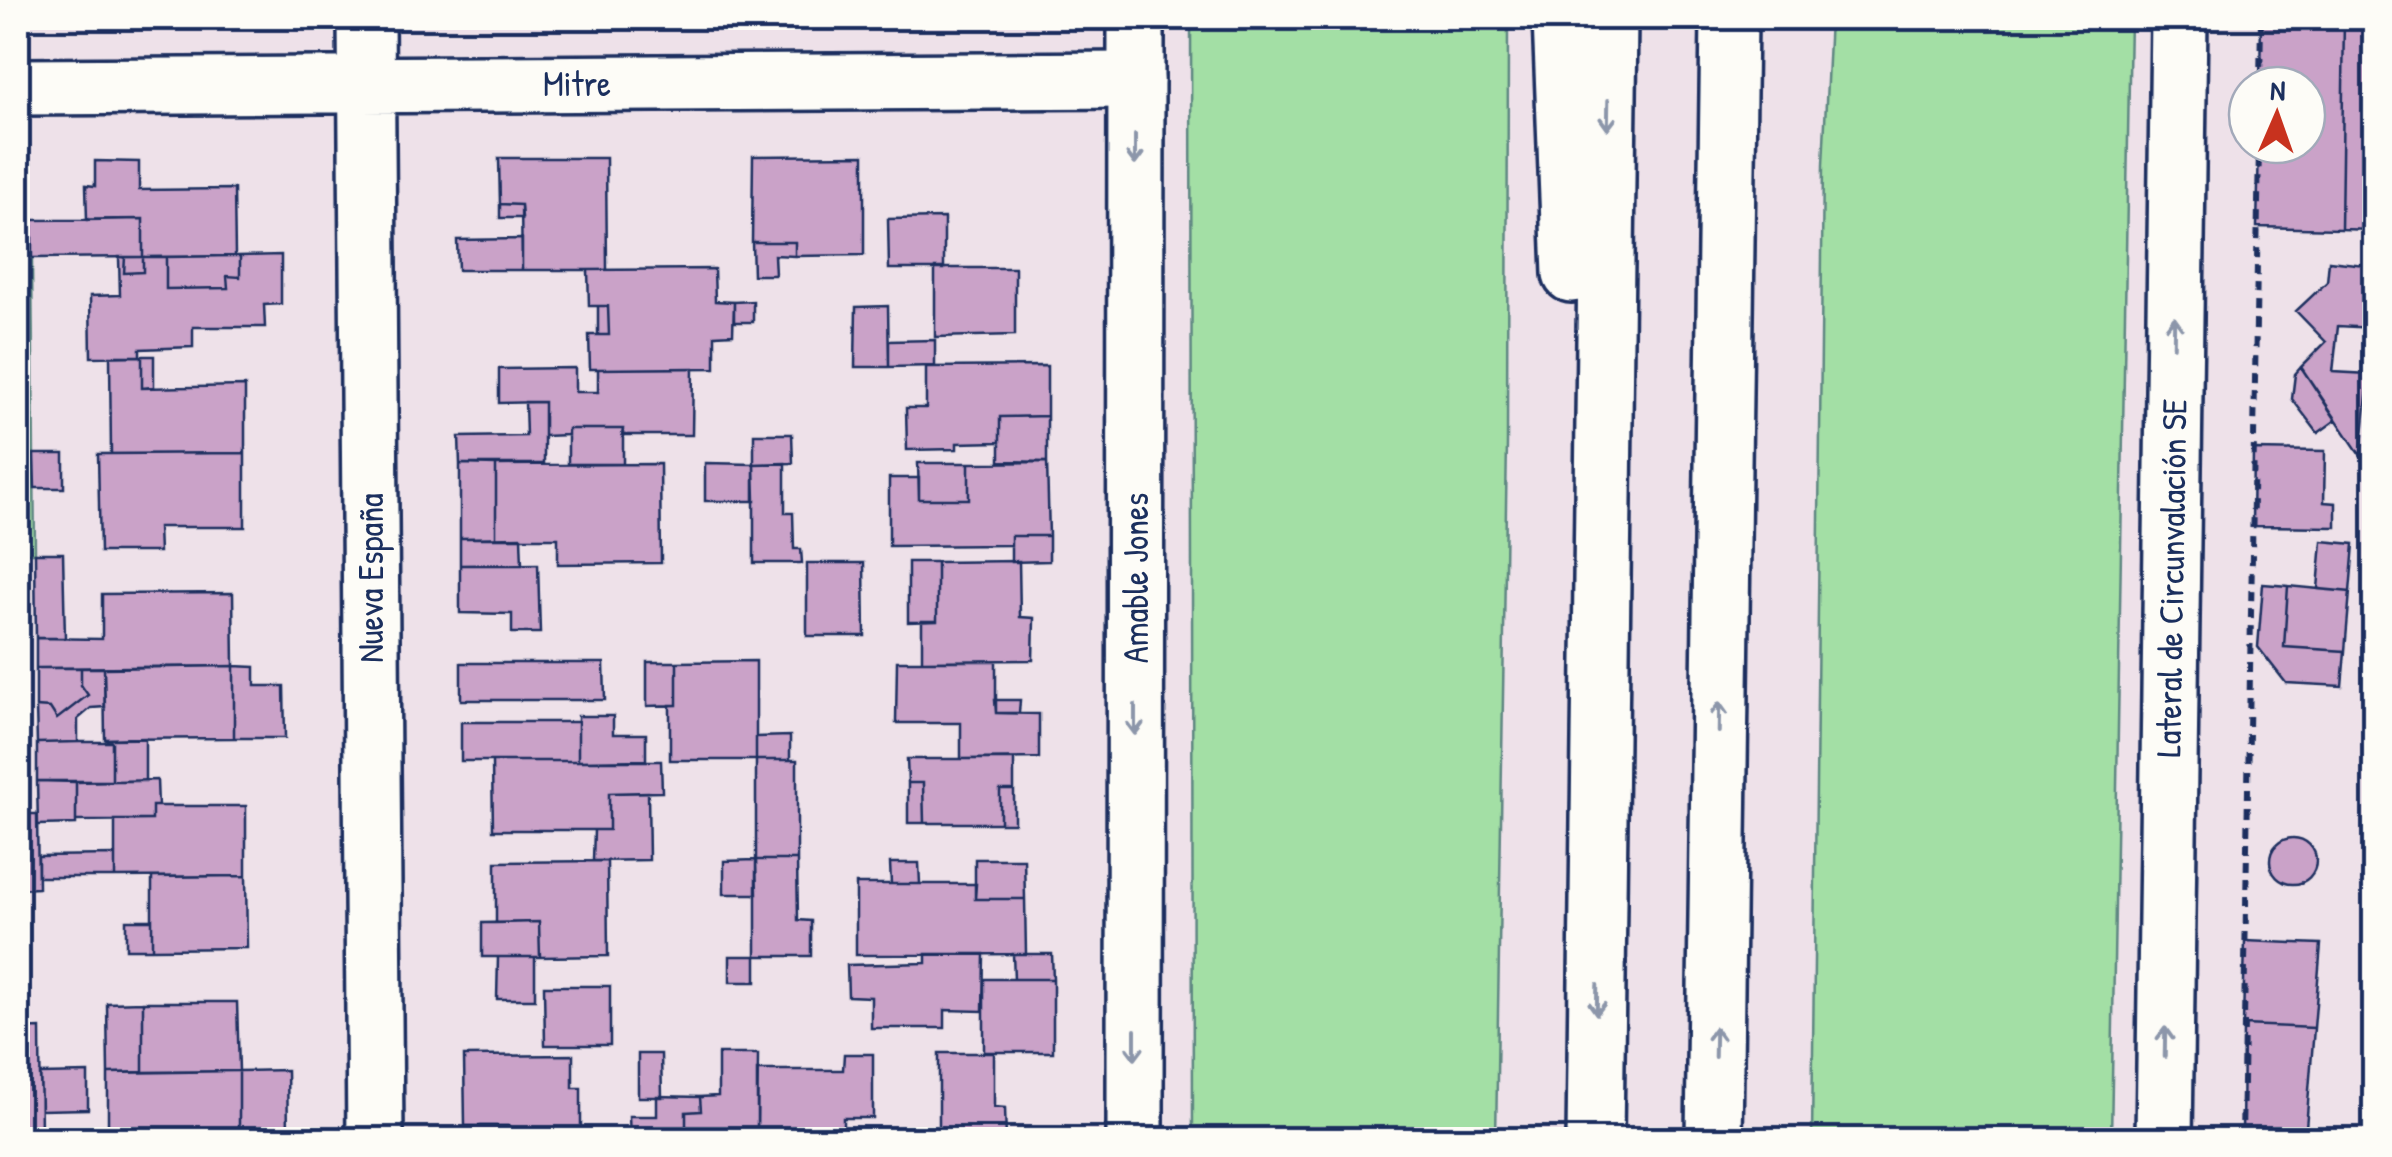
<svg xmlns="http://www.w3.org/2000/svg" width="2392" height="1157" font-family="'Patrick Hand',sans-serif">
<rect width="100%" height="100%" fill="#eee1e9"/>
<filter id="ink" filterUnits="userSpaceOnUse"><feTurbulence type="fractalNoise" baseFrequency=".01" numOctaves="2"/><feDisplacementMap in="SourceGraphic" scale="20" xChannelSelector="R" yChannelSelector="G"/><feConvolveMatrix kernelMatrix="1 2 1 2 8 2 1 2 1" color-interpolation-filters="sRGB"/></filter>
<g filter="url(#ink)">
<!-- green -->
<path fill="#a3dfa5" stroke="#5f8782" stroke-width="2.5" d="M1191 18H1508L1507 441 1496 1139H1193Z
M1830 18H2130L2111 1139H1812L1823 165Z
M18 163H31L35 553H18Z"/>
<!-- building -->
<path fill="#caa2c8" stroke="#1b2f5e" stroke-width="2.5" d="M2261 18H2344L2341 229 2257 227 2259 145H2307V85H2260Z
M2344 18 2374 24V230L2341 229Z
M864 155V255L795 256V242H752L753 156Z
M499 158H606L607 270H522L521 205 500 204Z
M95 161 139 162V190L234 189 235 256 143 257V219L87 220 86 185 95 186Z
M500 204 521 205 522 218H500Z
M944 218V269H889L888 219Z
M143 219V257L32 258V220Z
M522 239V270H458L457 240Z
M752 242H795V256L774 255 775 275H753Z
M281 255V304L264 305 265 327H193V347L140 349V356L91 357 90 296 120 295 119 257H125L124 273 143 272V257H166V289L228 288 227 276 240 277V256Z
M235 256H240V277L227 276 228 288 166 289V257Z
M125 257H143V272L124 273Z
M2329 261 2374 266 2373 328 2338 326 2333 372 2369 374 2361 456 2301 367 2326 342 2296 311 2327 282Z
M935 268H1015V335L935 337Z
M714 269 715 301 734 302 733 334 715 335V368L590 369 589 335H609L608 306H589L588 270Z
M753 301V322H734V302Z
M598 306H608L609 335H598Z
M888 306 889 367H855L856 307Z
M935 340V366L889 367V341Z
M110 356H142V388L245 386V453L111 454Z
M142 356H154V387L142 388Z
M1047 366V416L1000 417V442L957 443V449L907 450 906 408H926V367Z
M2301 367 2336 420 2318 433 2292 399 2295 374Z
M575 368V392H598V369L693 368 692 435H622L623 429H568V435L544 436V402L499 403V369Z
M525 402H544V464H460L459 437 526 436Z
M1047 416V462L1000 461V417Z
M568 429H623V464H568Z
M754 434H792L793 463 754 464Z
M2253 450 2325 451 2324 502 2336 503V527L2252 526Z
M245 453V527H158L159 552H100L98 454Z
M34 454H64V488H35Z
M1047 462 1049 536H1011V545L889 546V478H919V499H969V463Z
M705 463 754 464 755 501H705Z
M785 463V513H793L794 549H801L802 563H754V464Z
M918 463H969V499H919Z
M460 464 496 465V538H460Z
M660 464 661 563 558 564V538H496V465Z
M1011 536H1049V561L1011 562Z
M521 537 522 565H460V538Z
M2322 541 2354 544 2350 592 2318 589Z
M35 553H63L65 638H36Z
M1019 561 1020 617 1034 618 1033 660 922 661V621H937V562Z
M908 562H937V621L908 622Z
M807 563H864L865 636H807Z
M538 564 540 633H512V614L460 613V565Z
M2263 584 2288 586 2284 647 2345 651 2342 686 2286 683 2258 647Z
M2288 586 2350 592 2345 651 2284 647Z
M233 593 234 666 36 668V638L102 639V594Z
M756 661V760H670V705H677V662Z
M897 661H996V713L1039 714V758L961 759V723H896Z
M647 662H677V705L647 706Z
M461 663H604L605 700H461Z
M234 666V738L105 739 104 668Z
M234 666 255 667V686H284L285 738H234Z
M36 668H81V685L88 695 57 719 50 708 36 707Z
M81 668H104L105 707 91 708 78 719V742L37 743 36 707 50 708 57 719 88 695 81 685Z
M995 700H1020L1019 713H996Z
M578 716H613V734H646V760L578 761Z
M461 722H578V761H461Z
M790 736V760H756V737Z
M145 738V781H112V742L105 739Z
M78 742H112V781H37V743Z
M907 759H1014V790H1000V823H924L923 783H908Z
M756 760H797V860H756Z
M492 761H661L662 792 609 793V830H493Z
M157 780 158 806H152V820L76 821V782Z
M37 781 76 782V824L38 825Z
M908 783H923L924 823H908Z
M1000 790H1014V823H1000Z
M648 792 649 860 593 861 594 830H609V793Z
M152 806H246V876L115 877V820H152Z
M18 814H37L38 888 18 889Z
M2270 861a23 23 0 1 1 46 0a23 23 0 1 1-46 0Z
M115 855V877H38V856Z
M975 859H1024L1025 899H975Z
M756 860 757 894H724V861Z
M756 860H797L798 920 811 921V956H756Z
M607 861 608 956 540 957 539 922 496 923V862Z
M890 863H919L920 884H891Z
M246 876 247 948 152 949V877Z
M856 884H976L975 899H1025L1026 954 856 955Z
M126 920H152V949H126Z
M539 922 540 957H482V923Z
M2245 941 2321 944 2314 1028 2243 1025Z
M926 954H984L983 1011 945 1010V1028H871V997L848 996 847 965 926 963Z
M1013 954H1052L1053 979H1014Z
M730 956H756V982H730Z
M498 957H535V999H497Z
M984 979H1053V1052H984Z
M544 986H610V1045H545Z
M143 1002H237L239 1071 143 1072Z
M143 1002V1072L108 1073 107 1003Z
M2243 1025 2314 1028 2305 1140H2242Z
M40 1028 41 1140H18V1029Z
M939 1053H994V1107L1005 1108 1006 1140H939Z
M638 1054H661L662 1097H638Z
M718 1054H758L757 1140H686V1112L701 1111 700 1097 718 1096Z
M844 1054H873V1118H843V1140H757V1070H843Z
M573 1055V1088H581V1140H510L509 1126H465L464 1056Z
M287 1070 288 1133H239V1071Z
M239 1071V1140H108V1073Z
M88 1073V1109L41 1110 40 1074Z
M657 1096 700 1097 701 1111 686 1112V1140H630L629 1116H657Z
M465 1126H509L510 1138H464Z"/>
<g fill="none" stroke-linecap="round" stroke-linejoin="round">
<!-- street casing -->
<g stroke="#1b2f5e" stroke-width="62">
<path id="street" d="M366 18 375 1140
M18 87 1136 80"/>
</g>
<!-- secondary casing -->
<g stroke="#1b2f5e" stroke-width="62">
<path id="secondary" d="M1135 1140 1136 18
M2164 1140 2179 18"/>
</g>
<!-- highway casing -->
<g stroke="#1b2f5e" stroke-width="62">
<path id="highway" d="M1561 18 1571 274
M1595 1140 1609 18
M1714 1140 1729 18"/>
</g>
<!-- path -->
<path stroke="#1b2f5e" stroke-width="6" stroke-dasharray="10 8" stroke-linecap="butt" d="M2260 85 2261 18
M2242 1140 2259 145"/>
<!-- street -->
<use href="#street" stroke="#fdfcf7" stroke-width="55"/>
<!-- secondary -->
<use href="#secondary" stroke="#fdfcf7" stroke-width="55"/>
<!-- highway -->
<use href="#highway" stroke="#fdfcf7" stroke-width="55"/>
</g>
<!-- one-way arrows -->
<defs><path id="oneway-shaft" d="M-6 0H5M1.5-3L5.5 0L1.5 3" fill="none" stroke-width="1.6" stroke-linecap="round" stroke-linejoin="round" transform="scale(2.5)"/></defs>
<g stroke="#8c96aa">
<use href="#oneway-shaft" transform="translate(1608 115) rotate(91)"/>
<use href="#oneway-shaft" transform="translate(1135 150) rotate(90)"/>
<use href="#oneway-shaft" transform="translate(2174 332) rotate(-89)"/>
<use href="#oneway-shaft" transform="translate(1719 717) rotate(-89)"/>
<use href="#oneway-shaft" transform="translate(1135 720) rotate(90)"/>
<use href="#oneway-shaft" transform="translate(1597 1000) rotate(91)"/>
<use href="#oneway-shaft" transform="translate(1715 1042) rotate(-89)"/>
<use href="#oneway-shaft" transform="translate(2165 1042) rotate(-89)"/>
<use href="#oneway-shaft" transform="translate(1135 1045) rotate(90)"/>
</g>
</g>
<g text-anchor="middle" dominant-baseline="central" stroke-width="10" stroke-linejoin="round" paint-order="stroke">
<!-- street labels -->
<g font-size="35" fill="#1b2f5e" stroke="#fdfcf7">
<text x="577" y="83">Mitre</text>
<text transform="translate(370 578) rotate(-90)">Nueva España</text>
<text transform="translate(1135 578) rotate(-90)">Amable Jones</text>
<text transform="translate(2171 578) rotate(-89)">Lateral de Circunvalación SE</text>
</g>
</g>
<!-- margin -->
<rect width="2392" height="1157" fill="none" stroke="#fdfcf7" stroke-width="60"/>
<rect x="30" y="30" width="2332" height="1097" fill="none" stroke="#1b2f5e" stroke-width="4" filter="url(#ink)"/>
<!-- north arrow -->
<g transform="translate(2277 115) rotate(2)"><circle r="48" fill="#fdfcf7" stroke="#a3aaba" stroke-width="2.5"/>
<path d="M0-8L18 38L0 25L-18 38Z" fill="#c8321e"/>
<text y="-15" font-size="28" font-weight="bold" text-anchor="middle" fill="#1b2f5e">N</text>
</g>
</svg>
